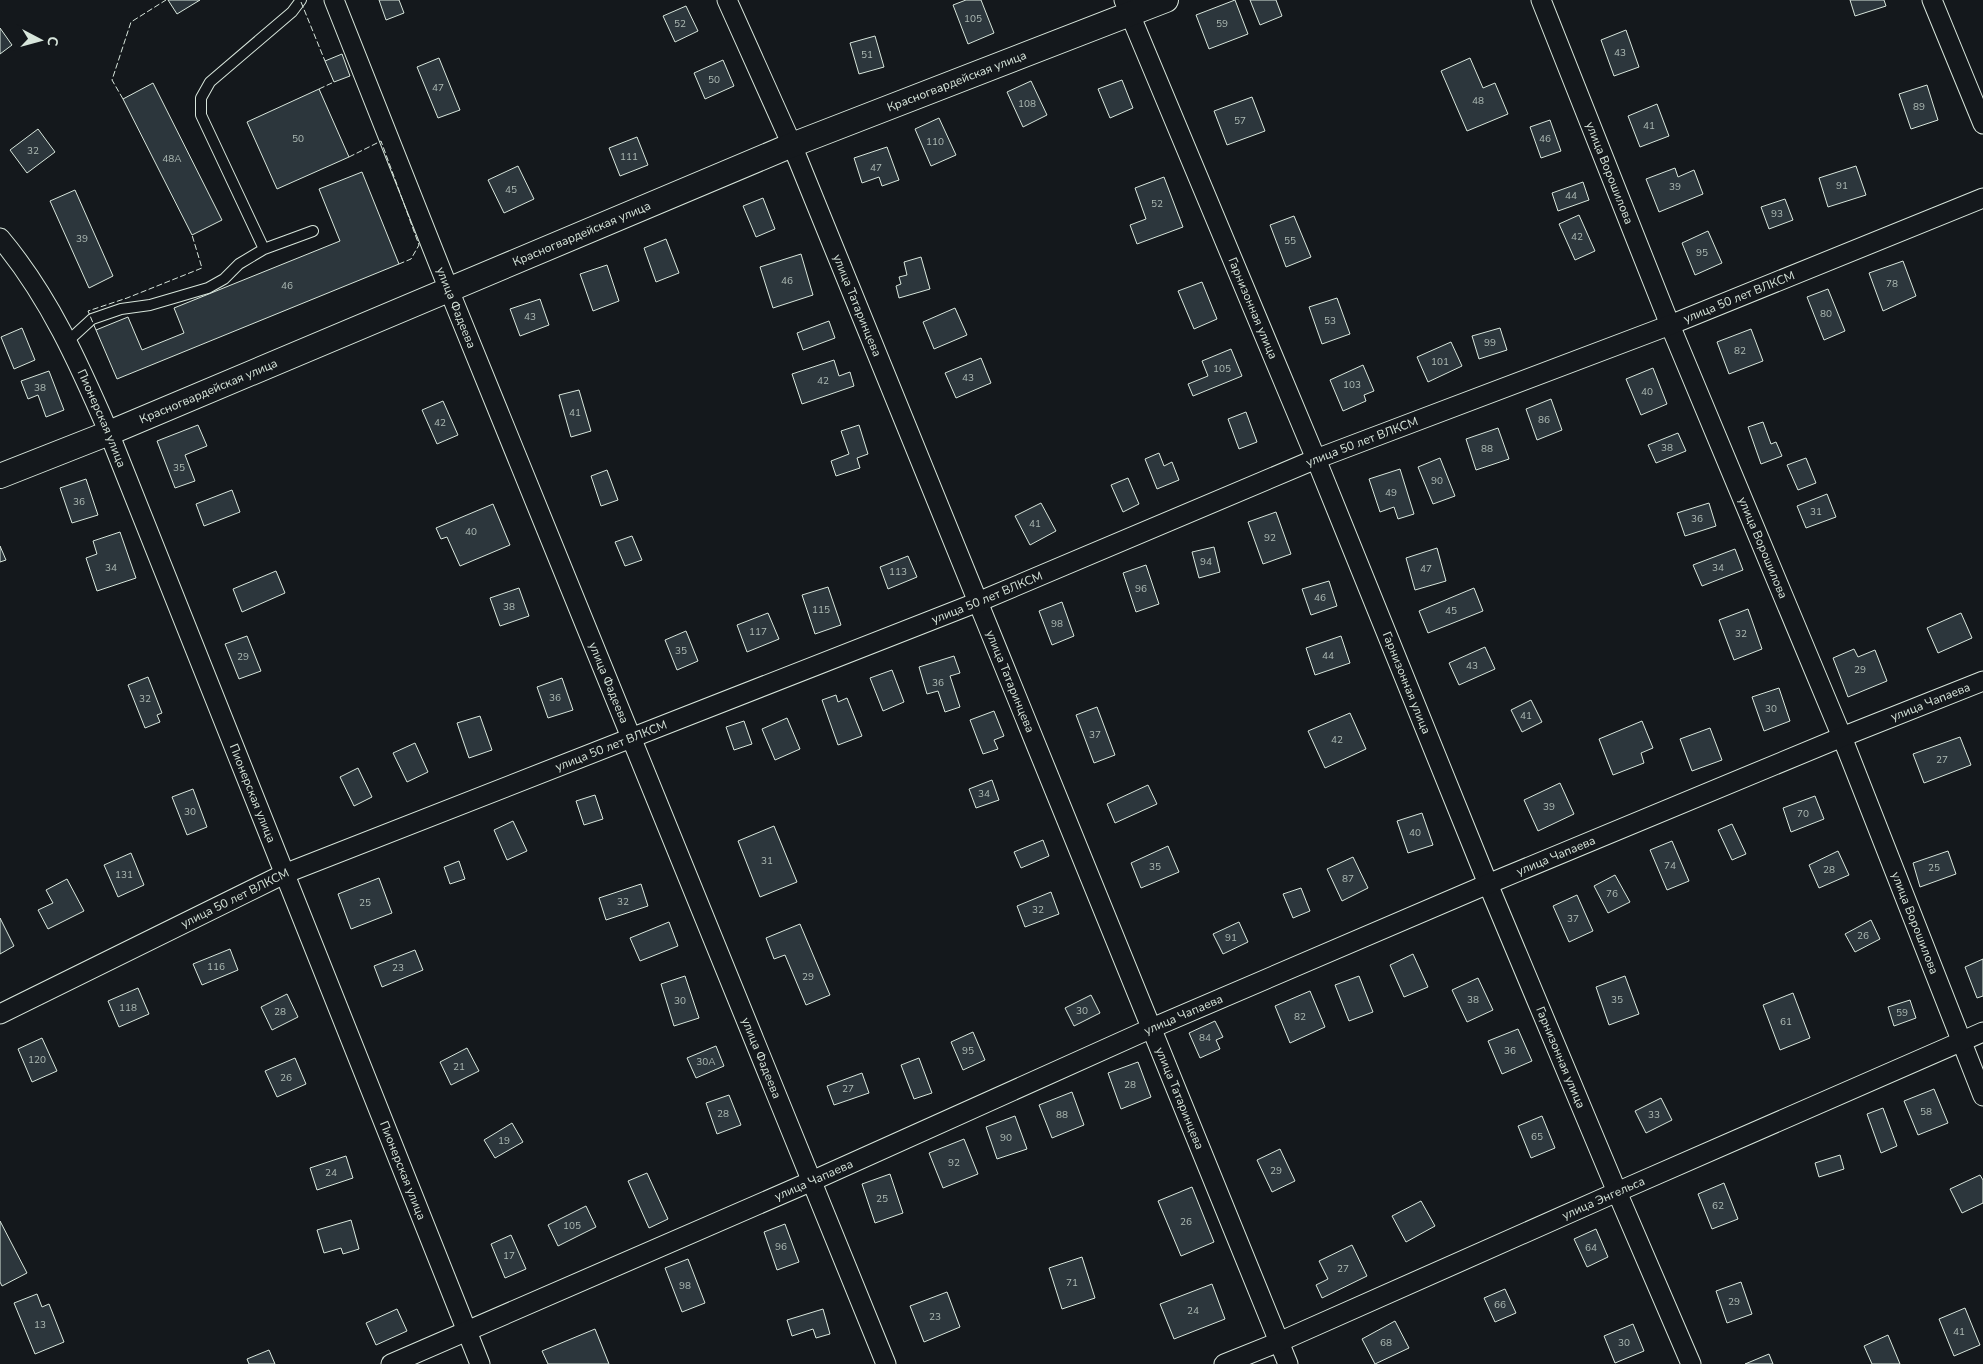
<svg xmlns="http://www.w3.org/2000/svg" width="1983" height="1364" font-family="'Nunito Sans',sans-serif">
<rect width="100%" height="100%" fill="#14181c"/>
<!-- building -->
<path fill="#2c363c" stroke="#d8e6dc" d="M168 0H200L177 14Z
M379 0H399L404 13 386 20Z
M966 0H981L994 33 968 44 953 5Z
M1235 0 1248 34 1209 49 1196 15Z
M1250 0H1276L1282 16 1260 25Z
M1850 0H1884L1886 6 1855 16Z
M686 6 698 31 675 42 663 16Z
M0 28 12 45 0 54Z
M1626 30 1639 67 1614 76 1601 40Z
M875 36 884 67 859 74 850 43Z
M342 54 350 76 334 82 325 61Z
M439 58 460 110 438 118 417 67Z
M1470 58 1483 88 1495 83 1508 114 1467 131 1441 71Z
M723 60 734 86 705 99 694 73Z
M1122 80 1133 108 1110 118 1098 89Z
M1031 81 1047 115 1023 127 1007 92Z
M153 83 222 220 192 235 123 99Z
M1927 85 1938 120 1911 129 1899 94Z
M319 89 349 157 277 189 247 122Z
M1252 97 1265 131 1227 145 1214 111Z
M1657 104 1669 136 1640 147 1628 116Z
M939 118 956 155 931 166 915 129Z
M1550 120 1561 151 1541 158 1530 127Z
M38 129 55 152 27 173 10 150Z
M637 137 648 165 620 176 609 148Z
M887 147 899 180 882 186 879 177 862 183 854 158Z
M518 166 534 199 504 213 488 180Z
M1856 166 1866 195 1828 207 1819 178Z
M1675 168 1678 177 1694 170 1703 194 1659 212 1646 179Z
M362 172 399 264 117 379 96 330 128 317 142 350 184 333 174 308 340 241 319 189Z
M1164 177 1183 227 1137 244 1130 225 1146 219 1135 188Z
M1583 182 1589 200 1558 211 1552 193Z
M75 190 113 276 89 288 50 201Z
M763 198 775 229 756 237 743 206Z
M1785 199 1793 220 1769 229 1761 207Z
M1579 215 1595 251 1575 260 1559 224Z
M1294 216 1311 257 1286 267 1270 225Z
M1708 231 1722 263 1695 275 1682 243Z
M666 239 679 273 656 282 644 248Z
M801 254 813 295 773 308 760 267Z
M921 257 930 289 899 298 896 286 901 284 899 277 907 275 904 262Z
M1903 261 1916 296 1883 311 1869 273Z
M607 265 619 301 593 311 580 274Z
M1202 282 1217 319 1194 329 1178 291Z
M1828 289 1845 331 1824 340 1807 297Z
M1337 298 1350 334 1322 344 1309 307Z
M540 299 549 325 520 336 510 309Z
M955 308 967 335 934 349 923 322Z
M829 321 835 338 803 350 797 333Z
M22 328 35 360 14 369 1 337Z
M1500 328 1507 350 1479 359 1472 336Z
M1751 329 1763 361 1729 374 1717 342Z
M1451 342 1462 366 1428 382 1417 357Z
M1231 349 1242 376 1193 396 1188 384 1208 376 1202 361Z
M981 358 991 383 956 398 945 373Z
M834 360 839 376 850 372 854 386 802 404 792 374Z
M1363 365 1374 391 1364 395 1366 401 1343 411 1330 380Z
M1653 368 1667 404 1641 415 1626 379Z
M49 371 64 410 46 417 38 395 28 399 21 381Z
M579 390 591 431 571 437 559 395Z
M1551 399 1562 430 1537 440 1526 409Z
M443 401 458 435 437 444 422 410Z
M1246 412 1257 442 1239 449 1228 419Z
M1763 422 1771 444 1776 442 1782 456 1761 464 1748 427Z
M198 425 207 446 185 455 195 481 175 488 157 441Z
M859 425 868 454 857 458 860 468 836 476 831 461 849 454 841 431Z
M1498 428 1509 459 1476 470 1466 439Z
M1678 433 1686 451 1656 463 1648 445Z
M1159 453 1164 466 1172 462 1179 480 1157 489 1145 459Z
M1440 458 1455 496 1433 504 1418 467Z
M1806 458 1816 483 1798 490 1787 465Z
M1400 469 1414 514 1398 519 1394 507 1380 512 1369 479Z
M607 470 618 500 601 506 591 476Z
M1128 478 1139 504 1123 512 1111 485Z
M86 479 98 515 72 523 60 488Z
M232 490 240 512 204 526 196 504Z
M1827 494 1836 517 1806 528 1797 506Z
M1041 503 1056 531 1030 545 1015 516Z
M1709 503 1716 526 1685 536 1677 513Z
M493 504 510 545 460 566 447 537 441 539 436 528Z
M1276 512 1291 554 1263 564 1248 522Z
M120 532 136 578 97 591 86 558 97 554 93 541Z
M632 536 642 560 625 566 615 542Z
M0 546 6 560 0 562Z
M1214 547 1220 572 1199 578 1192 552Z
M1437 548 1446 581 1415 590 1406 558Z
M1735 549 1743 570 1702 586 1693 565Z
M908 556 917 577 888 589 880 567Z
M1146 565 1159 604 1136 612 1123 573Z
M276 571 285 593 242 612 233 589Z
M1329 581 1337 606 1311 615 1302 589Z
M828 587 841 625 815 634 802 595Z
M519 588 529 616 500 626 490 598Z
M1474 588 1483 611 1428 633 1419 611Z
M1062 602 1074 636 1052 645 1039 611Z
M1748 609 1762 649 1734 660 1719 620Z
M768 613 779 639 747 652 737 625Z
M1961 613 1972 638 1938 653 1927 628Z
M686 631 698 661 677 670 665 640Z
M247 636 261 671 239 679 225 644Z
M1341 636 1350 663 1315 675 1306 648Z
M1485 647 1495 669 1459 685 1449 663Z
M1854 649 1858 657 1875 650 1887 681 1848 697 1833 658Z
M954 656 960 673 950 676 960 707 945 712 938 691 927 694 919 667Z
M892 670 904 702 883 711 870 678Z
M148 677 162 713 157 715 160 722 145 728 128 685Z
M562 678 573 710 548 718 537 687Z
M1779 688 1790 721 1764 731 1752 697Z
M836 695 838 702 847 698 862 736 838 745 822 700Z
M1531 700 1542 722 1522 732 1511 710Z
M1097 707 1115 755 1094 763 1076 715Z
M994 711 1004 736 994 740 998 749 983 754 970 720Z
M1350 713 1366 749 1325 768 1308 731Z
M480 716 492 750 469 758 457 723Z
M787 718 800 749 775 760 762 729Z
M744 721 752 744 734 750 726 727Z
M1642 721 1653 748 1641 753 1644 763 1613 775 1599 739Z
M1710 728 1722 760 1692 771 1680 739Z
M1960 737 1971 765 1924 783 1913 754Z
M415 743 428 772 407 782 393 753Z
M358 768 372 797 354 806 340 777Z
M992 780 999 800 976 808 969 789Z
M1560 783 1574 814 1538 831 1524 800Z
M1148 785 1157 804 1115 823 1107 804Z
M193 789 207 827 187 835 172 797Z
M595 795 603 819 584 825 576 801Z
M1815 796 1824 819 1791 832 1783 808Z
M1422 813 1433 845 1408 853 1397 821Z
M513 821 527 851 507 860 494 830Z
M1732 824 1746 854 1732 860 1718 830Z
M774 826 797 882 760 897 738 841Z
M1043 840 1049 856 1021 868 1014 852Z
M1672 841 1689 881 1667 890 1650 850Z
M1168 846 1179 872 1141 888 1131 863Z
M1838 851 1849 875 1819 888 1809 865Z
M1948 851 1956 874 1920 887 1913 863Z
M131 853 144 885 118 897 104 865Z
M1353 857 1368 888 1342 901 1327 869Z
M459 861 465 879 450 884 444 867Z
M1615 875 1630 902 1608 913 1594 886Z
M379 878 392 913 351 929 338 894Z
M67 879 84 911 48 929 38 910 53 903 46 890Z
M641 884 648 906 606 920 599 898Z
M1301 888 1310 911 1293 918 1283 894Z
M1051 892 1059 914 1025 927 1017 906Z
M1577 895 1593 931 1569 942 1553 906Z
M0 918 14 946 0 954Z
M1871 920 1880 939 1855 952 1845 934Z
M669 922 678 946 640 961 630 938Z
M1239 922 1248 942 1223 954 1213 934Z
M800 924 830 995 806 1005 785 955 774 959 766 938Z
M230 949 238 970 202 985 193 964Z
M415 950 423 970 382 987 374 966Z
M1413 954 1428 987 1404 997 1390 965Z
M1983 959V996L1977 998 1965 967Z
M685 976 699 1018 674 1026 661 984Z
M1359 976 1373 1012 1349 1021 1335 985Z
M1625 976 1639 1014 1609 1025 1596 987Z
M1478 978 1493 1010 1467 1022 1452 990Z
M138 988 149 1014 119 1027 108 1001Z
M1310 991 1325 1027 1290 1043 1275 1006Z
M1793 993 1810 1038 1780 1050 1763 1005Z
M287 994 298 1017 272 1030 261 1007Z
M1091 995 1100 1013 1074 1026 1065 1008Z
M1910 1000 1916 1018 1894 1026 1888 1007Z
M1215 1021 1223 1037 1216 1040 1220 1049 1200 1058 1189 1033Z
M1518 1029 1532 1061 1502 1074 1488 1041Z
M973 1032 985 1060 963 1070 951 1042Z
M42 1038 57 1071 32 1082 18 1049Z
M716 1046 724 1066 696 1078 687 1058Z
M467 1048 479 1071 451 1085 440 1062Z
M295 1058 306 1084 277 1097 265 1071Z
M919 1058 932 1093 914 1099 901 1065Z
M1138 1062 1151 1097 1121 1109 1108 1073Z
M862 1073 869 1093 834 1105 827 1086Z
M1934 1089 1948 1123 1918 1135 1904 1101Z
M1072 1092 1084 1125 1052 1138 1039 1105Z
M729 1095 741 1125 717 1134 706 1103Z
M1661 1098 1672 1120 1646 1133 1635 1111Z
M1883 1108 1897 1146 1881 1153 1867 1114Z
M1015 1116 1027 1149 997 1159 986 1127Z
M1542 1116 1555 1148 1531 1158 1518 1126Z
M512 1123 523 1142 495 1158 484 1140Z
M964 1139 978 1174 943 1188 929 1153Z
M1280 1149 1295 1181 1272 1192 1257 1160Z
M1840 1155 1844 1169 1819 1177 1815 1163Z
M346 1156 353 1178 317 1190 310 1168Z
M647 1173 668 1219 649 1228 628 1181Z
M890 1174 903 1213 875 1223 862 1184Z
M1980 1175 1983 1180V1203L1962 1213 1950 1189Z
M1724 1183 1738 1219 1712 1229 1698 1194Z
M1192 1187 1214 1242 1181 1256 1158 1201Z
M1421 1201 1435 1226 1406 1242 1392 1216Z
M586 1206 596 1227 558 1246 548 1225Z
M351 1220 359 1249 343 1254 341 1248 324 1253 317 1230Z
M0 1221 27 1273 2 1286 0 1282Z
M785 1224 799 1262 777 1270 764 1232Z
M1596 1229 1608 1257 1587 1267 1574 1239Z
M511 1235 526 1269 505 1278 491 1244Z
M1352 1245 1367 1276 1322 1298 1316 1285 1328 1279 1319 1261Z
M1082 1257 1095 1298 1062 1309 1049 1268Z
M688 1259 705 1303 682 1312 665 1268Z
M1741 1282 1752 1314 1727 1323 1716 1291Z
M1212 1284 1225 1319 1174 1339 1160 1304Z
M1505 1289 1516 1313 1495 1322 1484 1298Z
M947 1292 960 1327 924 1342 910 1306Z
M37 1294 42 1307 49 1304 64 1342 35 1354 14 1303Z
M1965 1308 1980 1345 1954 1356 1939 1319Z
M397 1309 407 1331 376 1345 366 1323Z
M823 1309 830 1334 816 1338 813 1329 792 1336 787 1320Z
M1395 1321 1409 1348 1375 1364 1362 1339Z
M1633 1324 1644 1351 1615 1363 1604 1336Z
M595 1329 609 1364H548L542 1351Z
M1888 1335 1900 1364H1872L1864 1346Z
M269 1350 275 1364H249L247 1359Z
M1769 1354 1773 1364H1745Z"/>
<g fill="none" stroke-linecap="round" stroke-linejoin="round">
<!-- service casing -->
<g stroke="#d8e6dc" stroke-width="12">
<path id="service" d="M264 249 201 115V98L210 82 292 12 301 0
M68 341 92 319 121 309 150 305 208 288 224 279 239 264 264 249 313 231"/>
</g>
<!-- minor casing -->
<g stroke="#d8e6dc" stroke-width="21">
<g id="minor">
<path id="s1" d="M334 0 449 290 886 1364"/>
<path id="s2" d="M727 0 792 145 1288 1364"/>
<path id="s3" d="M1124 0 1316 459 1488 884 1617 1192 1691 1364"/>
<path id="s4" d="M1541 0 1670 325 1842 737 1983 1096"/>
<path d="M1932 0 1983 124"/>
<path id="s5" d="M0 238C49 296 79 364 109 433L480 1364"/>
<path id="s6" d="M0 1014 284 874 978 602 1316 459 1670 325 1983 198"/>
<path id="s7" d="M391 1364 812 1181 1152 1028 1488 884 1842 737 1983 681"/>
<path id="s8" d="M1224 1364 1279 1342 1617 1192 1983 1032"/>
</g>
</g>
<!-- tertiary casing -->
<g stroke="#d8e6dc" stroke-width="26">
<g id="tertiary">
<path id="s9" d="M0 476 109 433 792 145 1166 0"/>
</g>
</g>
<!-- service -->
<use href="#service" stroke="#14181c" stroke-width="10"/>
<!-- minor -->
<use href="#minor" stroke="#14181c" stroke-width="19"/>
<!-- tertiary -->
<use href="#tertiary" stroke="#14181c" stroke-width="24"/>
<!-- fence -->
<path stroke="#d8e6dc" stroke-width="1" stroke-dasharray="6 2.5" stroke-linecap="butt" d="M301 2 325 61
M319 89 334 82
M123 99 112 80 131 22 166 0
M349 157 381 141 419 245 411 259 399 264
M96 330 88 311 127 298 202 268 192 235"/>
</g>
<g text-anchor="middle" dominant-baseline="central" stroke-width="4" stroke-linejoin="round" paint-order="stroke">
<!-- number labels -->
<g font-size="10" fill="#adbab4">
<text x="973" y="19">105</text>
<text x="680" y="24">52</text>
<text x="1222" y="24">59</text>
<text x="1620" y="53">43</text>
<text x="867" y="55">51</text>
<text x="714" y="80">50</text>
<text x="438" y="88">47</text>
<text x="1478" y="101">48</text>
<text x="1027" y="104">108</text>
<text x="1919" y="107">89</text>
<text x="1240" y="121">57</text>
<text x="1649" y="126">41</text>
<text x="298" y="139">50</text>
<text x="1545" y="139">46</text>
<text x="935" y="142">110</text>
<text x="33" y="151">32</text>
<text x="629" y="157">111</text>
<text x="172" y="159">48А</text>
<text x="876" y="168">47</text>
<text x="1842" y="186">91</text>
<text x="1675" y="187">39</text>
<text x="511" y="190">45</text>
<text x="1571" y="196">44</text>
<text x="1157" y="204">52</text>
<text x="1777" y="214">93</text>
<text x="1577" y="237">42</text>
<text x="82" y="239">39</text>
<text x="1290" y="241">55</text>
<text x="1702" y="253">95</text>
<text x="787" y="281">46</text>
<text x="1892" y="284">78</text>
<text x="287" y="286">46</text>
<text x="1826" y="314">80</text>
<text x="530" y="317">43</text>
<text x="1330" y="321">53</text>
<text x="1490" y="343">99</text>
<text x="1740" y="351">82</text>
<text x="1440" y="362">101</text>
<text x="1222" y="369">105</text>
<text x="968" y="378">43</text>
<text x="823" y="381">42</text>
<text x="1352" y="385">103</text>
<text x="40" y="388">38</text>
<text x="1647" y="392">40</text>
<text x="575" y="413">41</text>
<text x="1544" y="420">86</text>
<text x="440" y="423">42</text>
<text x="1667" y="448">38</text>
<text x="1487" y="449">88</text>
<text x="179" y="468">35</text>
<text x="1437" y="481">90</text>
<text x="1391" y="493">49</text>
<text x="79" y="502">36</text>
<text x="1816" y="512">31</text>
<text x="1697" y="519">36</text>
<text x="1035" y="524">41</text>
<text x="471" y="532">40</text>
<text x="1270" y="538">92</text>
<text x="1206" y="562">94</text>
<text x="111" y="568">34</text>
<text x="1718" y="568">34</text>
<text x="1426" y="569">47</text>
<text x="898" y="572">113</text>
<text x="1141" y="589">96</text>
<text x="1320" y="598">46</text>
<text x="509" y="607">38</text>
<text x="821" y="610">115</text>
<text x="1451" y="611">45</text>
<text x="1057" y="624">98</text>
<text x="758" y="632">117</text>
<text x="1741" y="634">32</text>
<text x="681" y="651">35</text>
<text x="1328" y="656">44</text>
<text x="243" y="657">29</text>
<text x="1472" y="666">43</text>
<text x="1860" y="670">29</text>
<text x="938" y="683">36</text>
<text x="555" y="698">36</text>
<text x="145" y="699">32</text>
<text x="1771" y="709">30</text>
<text x="1526" y="716">41</text>
<text x="1095" y="735">37</text>
<text x="1337" y="740">42</text>
<text x="1942" y="760">27</text>
<text x="984" y="794">34</text>
<text x="1549" y="807">39</text>
<text x="190" y="812">30</text>
<text x="1803" y="814">70</text>
<text x="1415" y="833">40</text>
<text x="767" y="861">31</text>
<text x="1670" y="866">74</text>
<text x="1155" y="867">35</text>
<text x="1934" y="868">25</text>
<text x="1829" y="870">28</text>
<text x="124" y="875">131</text>
<text x="1348" y="879">87</text>
<text x="1612" y="894">76</text>
<text x="623" y="902">32</text>
<text x="365" y="903">25</text>
<text x="1038" y="910">32</text>
<text x="1573" y="919">37</text>
<text x="1863" y="936">26</text>
<text x="1231" y="938">91</text>
<text x="216" y="967">116</text>
<text x="398" y="968">23</text>
<text x="808" y="977">29</text>
<text x="1473" y="1000">38</text>
<text x="1617" y="1000">35</text>
<text x="680" y="1001">30</text>
<text x="128" y="1008">118</text>
<text x="1082" y="1011">30</text>
<text x="280" y="1012">28</text>
<text x="1902" y="1013">59</text>
<text x="1300" y="1017">82</text>
<text x="1786" y="1022">61</text>
<text x="1205" y="1038">84</text>
<text x="968" y="1051">95</text>
<text x="1510" y="1051">36</text>
<text x="37" y="1060">120</text>
<text x="706" y="1062">30А</text>
<text x="459" y="1067">21</text>
<text x="286" y="1078">26</text>
<text x="1130" y="1085">28</text>
<text x="848" y="1089">27</text>
<text x="1926" y="1112">58</text>
<text x="723" y="1114">28</text>
<text x="1062" y="1115">88</text>
<text x="1654" y="1115">33</text>
<text x="1537" y="1137">65</text>
<text x="1006" y="1138">90</text>
<text x="504" y="1141">19</text>
<text x="954" y="1163">92</text>
<text x="1276" y="1171">29</text>
<text x="331" y="1173">24</text>
<text x="882" y="1199">25</text>
<text x="1718" y="1206">62</text>
<text x="1186" y="1222">26</text>
<text x="572" y="1226">105</text>
<text x="781" y="1247">96</text>
<text x="1591" y="1248">64</text>
<text x="509" y="1256">17</text>
<text x="1343" y="1269">27</text>
<text x="1072" y="1283">71</text>
<text x="685" y="1286">98</text>
<text x="1734" y="1302">29</text>
<text x="1500" y="1305">66</text>
<text x="1193" y="1311">24</text>
<text x="935" y="1317">23</text>
<text x="40" y="1325">13</text>
<text x="1959" y="1332">41</text>
<text x="1386" y="1343">68</text>
<text x="1624" y="1343">30</text>
</g>
<!-- street labels -->
<g font-size="12" fill="#d8e6dc" stroke="#14181c">
<text stroke="none"><textPath href="#s9" startOffset="1035">Красногвардейская улица</textPath></text>
<text stroke="none"><textPath href="#s4" startOffset="186">улица Ворошилова</textPath></text>
<text stroke="none"><textPath href="#s9" startOffset="630">Красногвардейская улица</textPath></text>
<text stroke="none"><textPath href="#s6" startOffset="1882">улица 50 лет ВЛКСМ</textPath></text>
<text stroke="none"><textPath href="#s2" startOffset="332">улица Татаринцева</textPath></text>
<text stroke="none"><textPath href="#s1" startOffset="331">улица Фадеева</textPath></text>
<text stroke="none"><textPath href="#s3" startOffset="334">Гарнизонная улица</textPath></text>
<text stroke="none"><textPath href="#s9" startOffset="225">Красногвардейская улица</textPath></text>
<text stroke="none"><textPath href="#s5" startOffset="208">Пионерская улица</textPath></text>
<text stroke="none"><textPath href="#s6" startOffset="1478">улица 50 лет ВЛКСМ</textPath></text>
<text stroke="none"><textPath href="#s4" startOffset="591">улица Ворошилова</textPath></text>
<text stroke="none"><textPath href="#s6" startOffset="1072">улица 50 лет ВЛКСМ</textPath></text>
<text stroke="none"><textPath href="#s2" startOffset="738">улица Татаринцева</textPath></text>
<text stroke="none"><textPath href="#s1" startOffset="736">улица Фадеева</textPath></text>
<text stroke="none"><textPath href="#s3" startOffset="739">Гарнизонная улица</textPath></text>
<text stroke="none"><textPath href="#s7" startOffset="1676">улица Чапаева</textPath></text>
<text stroke="none"><textPath href="#s6" startOffset="668">улица 50 лет ВЛКСМ</textPath></text>
<text stroke="none"><textPath href="#s5" startOffset="612">Пионерская улица</textPath></text>
<text stroke="none"><textPath href="#s7" startOffset="1271">улица Чапаева</textPath></text>
<text stroke="none"><textPath href="#s6" startOffset="262">улица 50 лет ВЛКСМ</textPath></text>
<text stroke="none"><textPath href="#s4" startOffset="996">улица Ворошилова</textPath></text>
<text stroke="none"><textPath href="#s7" startOffset="866">улица Чапаева</textPath></text>
<text stroke="none"><textPath href="#s1" startOffset="1141">улица Фадеева</textPath></text>
<text stroke="none"><textPath href="#s3" startOffset="1144">Гарнизонная улица</textPath></text>
<text stroke="none"><textPath href="#s2" startOffset="1188">улица Татаринцева</textPath></text>
<text stroke="none"><textPath href="#s5" startOffset="1018">Пионерская улица</textPath></text>
<text stroke="none"><textPath href="#s7" startOffset="461">улица Чапаева</textPath></text>
<text stroke="none"><textPath href="#s8" startOffset="414">улица Энгельса</textPath></text>
</g>
</g>
<!-- north arrow -->
<g transform="translate(40 40) rotate(96)" stroke="#14181c" stroke-width="4" paint-order="stroke">
<path d="M0-4L9 19L0 12L-9 19Z" fill="#d8e6dc"/>
<text y="-8" font-size="14" font-weight="bold" text-anchor="middle" fill="#d8e6dc">С</text>
</g>
</svg>
